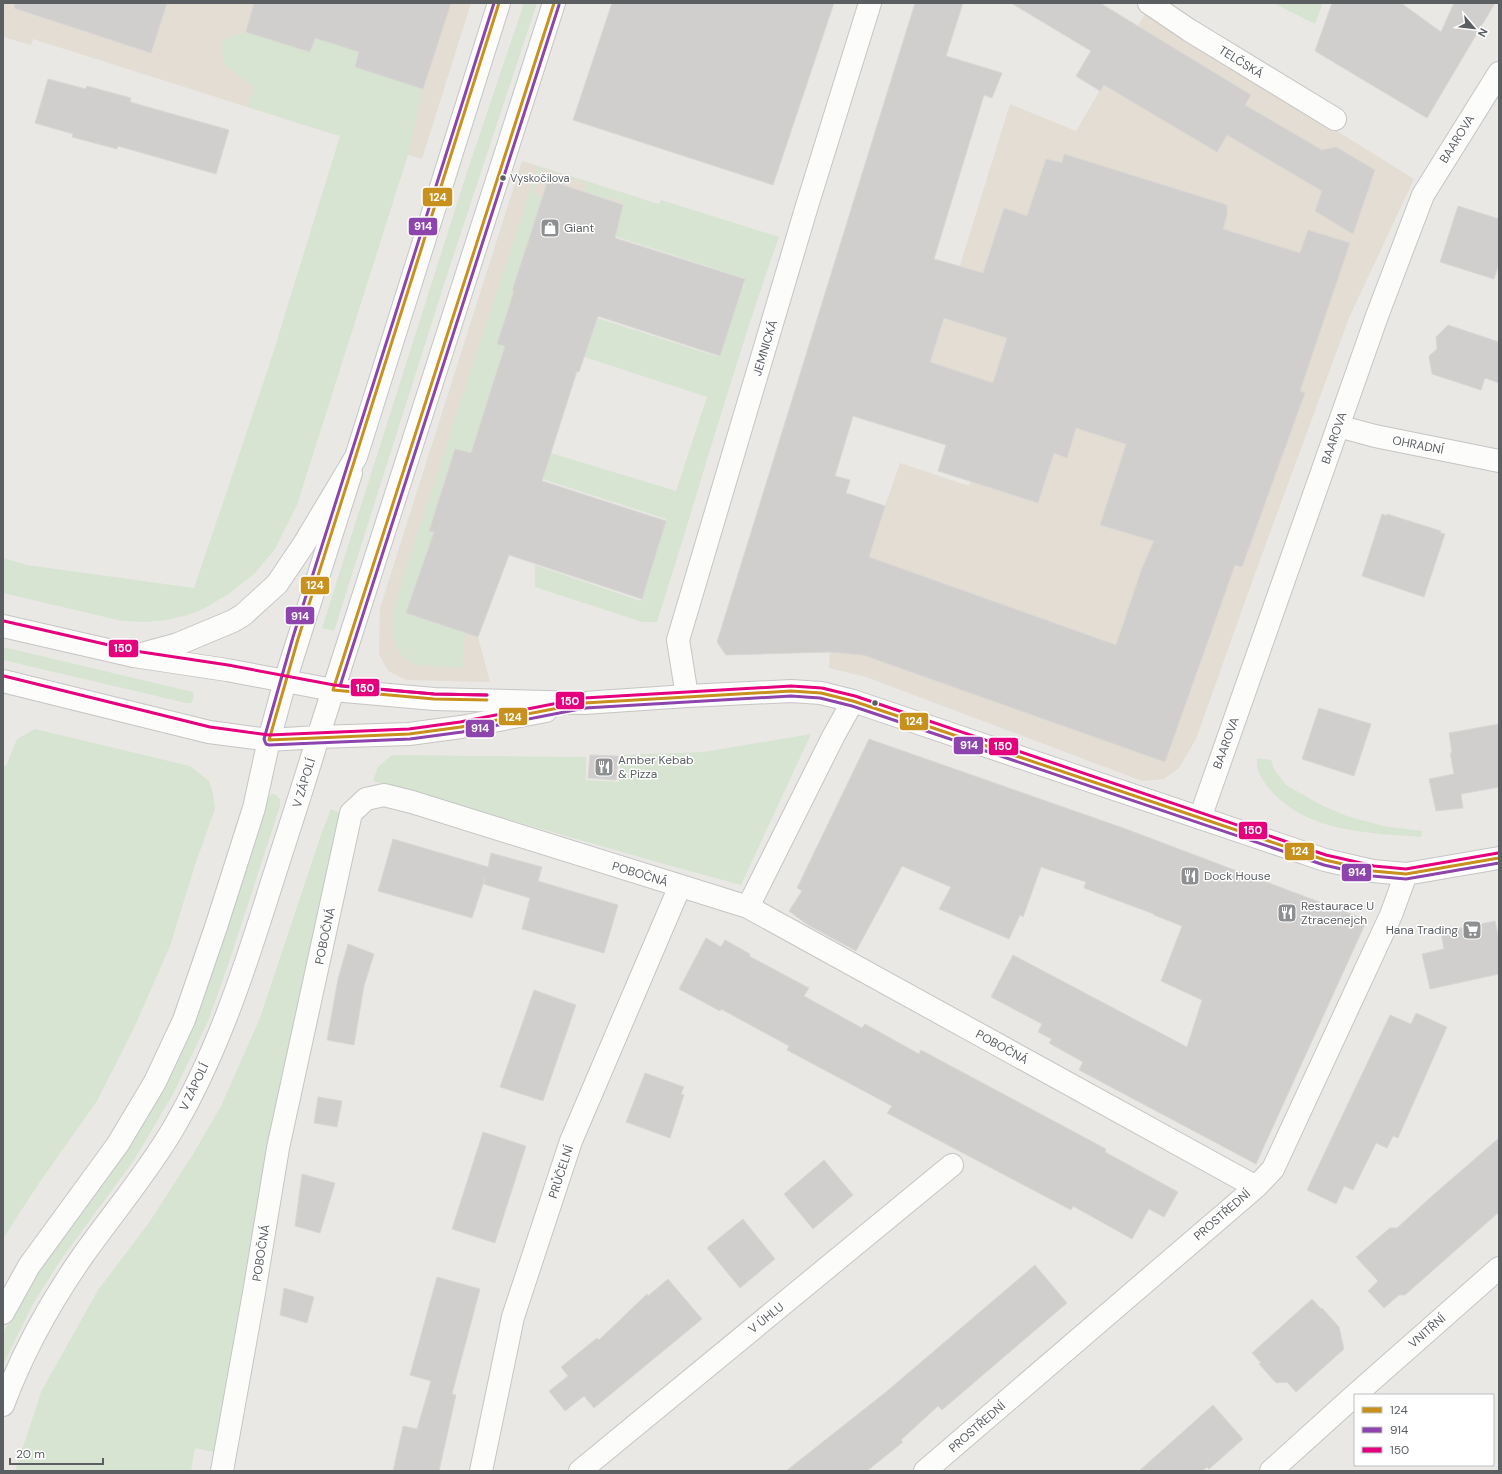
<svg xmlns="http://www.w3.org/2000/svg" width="1502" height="1474" font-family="'DM Sans',sans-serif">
<rect width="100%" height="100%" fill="#eae8e5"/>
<!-- commercial -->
<path fill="#e3ddd3" d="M3 3H471L422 159 323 131 33 39 31 45 3 37Z
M1146 12 1414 179 1349 318 1256 571 1196 739 1179 768 1164 779 1142 781 866 677 829 668 830 652 847 601 879 523 900 463 969 486 996 404 993 383 930 362 1010 104 1076 131Z
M522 161 627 194 577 371 481 547 509 556 478 637 490 682 406 680 388 671 379 654 380 608Z"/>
<!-- green -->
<path fill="#d7e4d2" d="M524 3H537L447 275 334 631 322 628 468 169Z
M1273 3H1323L1315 24Z
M246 32 309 52 315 38 359 52 355 67 423 89 408 155 297 505 275 549 255 573 230 593 203 609 188 615 167 620 147 622 122 621 3 593V558L27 565 194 588 268 369 340 136 248 107 254 86 245 81 223 63 222 40Z
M538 166 659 204 661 200 779 237C734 364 698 494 657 622H642L535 587V565L641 601 666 519 539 478 551 453 676 491 707 397 584 357 591 316 719 357 741 291 745 285 743 284 744 278 614 236 620 220H619L623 206 622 205 623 202 607 196 605 200 583 192 586 183 542 168 533 194 542 197 512 290 514 291 497 343 508 347 471 453 455 449 429 530 434 532 407 613 465 633 462 668 415 665 401 655 396 646 392 625 394 612 399 590Z
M3 647 193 692 194 697 191 703H186L3 660Z
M35 729 190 766 209 781 213 793 215 809 196 862 170 946 135 1026 97 1101 37 1186 3 1239V766H6L17 739Z
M811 734 741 885 671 866 373 781 378 767 392 755 586 757V780L619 782 621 755 703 752Z
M1257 758 1271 760 1274 769 1286 785 1321 805 1347 816 1383 826 1422 831 1421 837C1373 833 1315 833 1277 797 1270 790 1261 780 1258 770 1257 767 1257 762 1257 758Z
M271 794H275L280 799V806L228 965 209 1019 172 1096 134 1160 60 1261 33 1304 3 1365V1333L22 1297 50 1253 123 1151 266 801Z
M331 809 342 814 218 1453 195 1448 191 1471H15L41 1392 98 1290 148 1224 192 1156 221 1106 260 1018 323 829Z"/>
<!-- building -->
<path fill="#d1cfce" stroke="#d9d7d4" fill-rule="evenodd" d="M15 3H167L151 53 14 8Z
M254 3H451L423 89 355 67 359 52 315 38 310 52 246 32Z
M612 3H834L773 185 573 120Z
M915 3H963L946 56 1002 73 992 98 984 95 934 259 983 273 1004 208 1027 216 1046 159 1062 163 1064 154 1227 205V215L1223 229 1300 253 1308 230 1350 243 1300 391 1305 393 1242 567 1235 565 1165 762 863 655 830 652 726 655 717 642ZM944 318 1007 338 993 383 930 362ZM853 416 946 445 938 471 1038 503 1054 453 1067 458 1076 428 1126 444 1100 525 1154 541 1142 568 1116 645 869 557 885 506 846 493 850 480 835 476Z
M1011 3H1100L1251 95 1245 105 1322 150 1336 147 1375 170 1353 234 1315 211 1322 191 1227 135 1217 152 1104 85 1100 91 1076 76 1091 51Z
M1332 3H1401L1441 32 1454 3H1495L1427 118 1315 51Z
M48 79 86 89 87 86 131 98 130 102 229 130 216 174 118 146 117 149 72 137 73 134 35 123Z
M548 180 623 205 615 238 745 279 720 356 598 316 579 372 577 371 542 481 666 521 642 599 509 555 478 637 406 613 434 532 429 531 455 449 471 453 505 346 497 344 514 291H512Z
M1458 206 1499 219V263L1494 279 1440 262Z
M1448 325 1499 342V383L1485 378 1481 390 1432 374 1429 356 1437 349 1436 337Z
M1382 514 1387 516V514L1441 531 1440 533 1445 534 1424 597 1362 576Z
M1319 708 1371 724 1354 776 1302 759Z
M1499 724V787L1461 794 1463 808 1436 811 1429 779 1454 774 1450 753H1452L1449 733Z
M869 739 1126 829 1367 920 1256 1164 1079 1070 1083 1062 1049 1043 1052 1039 1038 1032 1042 1024 991 997 1013 955 1187 1047 1202 1000 1161 981 1182 926 1154 915V914L1084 888 1086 882 1041 867 1023 917 1020 915 1009 939 939 909 951 887 902 866 856 951 808 925 789 911 802 891 797 888Z
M590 755 618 756 616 780 588 778Z
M393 839 488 867 491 853 542 867 538 881 618 905 604 953 522 929 530 898 483 884 485 878 472 918 378 891Z
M1495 921 1499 939V974L1430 989 1422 954 1444 949 1441 932Z
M706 938 721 947 725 940 750 954 749 956 809 988 804 996 862 1028 865 1024 919 1054 921 1050 1106 1149 1105 1152 1178 1192 1164 1217 1149 1209 1132 1239 1073 1206 1071 1210 887 1113 892 1106 787 1050 789 1046 721 1009 720 1011 679 989Z
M348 944 374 954 364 986 354 1045 327 1040 338 979Z
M534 990 576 1005 543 1101 500 1087Z
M1416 1013 1447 1027 1398 1138 1393 1136 1387 1148 1376 1143 1353 1190 1344 1186 1336 1204 1307 1190 1390 1015 1411 1024Z
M645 1073 684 1087 681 1094 684 1095 670 1138 626 1122Z
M318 1097 342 1101 337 1127 314 1123Z
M483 1132 526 1146 495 1243 452 1229Z
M1499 1138V1212L1405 1295H1399L1384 1308 1368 1291 1378 1281 1356 1257 1390 1228H1397L1432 1196Z
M824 1160 853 1195 813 1229 784 1194Z
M302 1174 335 1183 320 1233 295 1226Z
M743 1219 775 1259 740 1288 707 1248Z
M1035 1265 1067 1303 942 1410 938 1406 901 1440 903 1442 867 1471H786L886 1392Z
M437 1277 480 1289 452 1394 456 1395 439 1471H393L403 1426 417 1429 431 1381 410 1375Z
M668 1279 702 1319 594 1408 584 1396 565 1411 549 1391 568 1376 561 1367 597 1338 599 1340 647 1294 648 1296Z
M284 1288 314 1297 307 1323 280 1315Z
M1312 1299 1321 1309 1322 1308 1339 1327 1344 1349 1296 1392 1287 1382 1276 1383 1259 1364 1261 1363 1252 1353Z
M1213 1405 1243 1439 1209 1469 1207 1467 1202 1471H1139Z"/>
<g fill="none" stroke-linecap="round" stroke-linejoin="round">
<!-- minor casing -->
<g stroke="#c5c5c5" stroke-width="24">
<path id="minor" d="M1149 3 1189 30 1335 119
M1338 426 1375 436 1499 461
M687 696 678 640 806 209 870 3
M1200 818 1377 316 1423 195 1499 73
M748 907 834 735 853 701
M3 1313 29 1266 118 1144 155 1082 184 1020 216 927 254 808 269 740
M1355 1395 1499 1268
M3 1405C23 1351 51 1301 84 1254 114 1212 147 1173 173 1129 215 1057 242 977 267 898 284 844 302 791 318 737
M222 1471 254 1293 278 1148 351 813 366 799 384 795 412 802 748 907 1256 1187
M481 1471 513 1317 571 1141 680 886
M580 1471 952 1165
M925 1471 1256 1187 1273 1169 1391 915 1406 874
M1271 1471 1355 1395"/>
</g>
<!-- tertiary casing -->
<g stroke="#c5c5c5" stroke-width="24">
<path id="tertiary" d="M134 656 227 670 333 690 434 699 584 703 687 696 791 691 821 693 853 701 1325 860 1373 871 1406 874 1499 858
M318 737 409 734 461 727 546 711
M269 740 285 681 351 473"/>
</g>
<!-- secondary casing -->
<g stroke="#c4c5c5" stroke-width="24">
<path id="secondary" d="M3 626 134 656 178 644 233 621 243 615 277 584 304 544 356 457 499 3
M3 681 209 732 269 740 318 737 554 3"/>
</g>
<!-- minor -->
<use href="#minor" stroke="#fcfcfb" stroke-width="22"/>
<!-- tertiary -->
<use href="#tertiary" stroke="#fcfcfb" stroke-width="22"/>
<!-- secondary -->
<use href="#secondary" stroke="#fcfcfb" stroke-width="22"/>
<!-- bus-1 casing -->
<g stroke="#fff" stroke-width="6">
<path id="bus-1" d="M499 3 298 639 269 740 409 734 461 727 584 703 791 691 821 693 853 701 1325 860 1373 871 1406 874 1499 858
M487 700 434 699 333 690 554 3"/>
</g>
<!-- bus-2 casing -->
<g stroke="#fff" stroke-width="6">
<path id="bus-2" d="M494 3 293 637 264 739 266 744 269 745 410 739 462 732 585 708 791 696 820 698 852 706 1324 865 1372 876 1406 879 1499 863
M487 695 434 694 340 686 559 5"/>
</g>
<!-- bus-3 casing -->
<g stroke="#fff" stroke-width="6">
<path id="bus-3" d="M4 621 135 651 228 665 334 685 434 694 487 695
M4 676 210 727 269 735 409 729 460 722 584 698 791 686 822 688 855 696 1326 855 1374 866 1406 869 1498 853"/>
</g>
<!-- bus-1 -->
<use href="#bus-1" stroke="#c8911d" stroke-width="3"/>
<!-- bus-2 -->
<use href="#bus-2" stroke="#8e44ad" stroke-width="3"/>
<!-- bus-3 -->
<use href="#bus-3" stroke="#e5007d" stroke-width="3"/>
</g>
<!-- icons -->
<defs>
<g id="shop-square" transform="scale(1)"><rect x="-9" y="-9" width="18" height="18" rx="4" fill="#8d8f90" stroke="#fff"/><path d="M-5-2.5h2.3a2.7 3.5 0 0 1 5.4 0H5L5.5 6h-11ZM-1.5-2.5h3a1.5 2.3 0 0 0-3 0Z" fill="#fff"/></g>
<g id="restaurant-square" transform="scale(1)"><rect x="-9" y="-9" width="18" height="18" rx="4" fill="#8d8f90" stroke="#fff"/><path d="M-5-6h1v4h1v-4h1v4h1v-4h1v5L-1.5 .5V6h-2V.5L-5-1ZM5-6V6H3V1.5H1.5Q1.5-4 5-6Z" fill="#fff"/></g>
<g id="supermarket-square" transform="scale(1)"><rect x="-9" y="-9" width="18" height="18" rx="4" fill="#8d8f90" stroke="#fff"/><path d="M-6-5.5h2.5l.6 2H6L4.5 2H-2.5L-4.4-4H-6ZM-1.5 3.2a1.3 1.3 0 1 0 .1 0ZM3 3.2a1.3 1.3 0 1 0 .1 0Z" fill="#fff"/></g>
</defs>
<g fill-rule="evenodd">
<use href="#shop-square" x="550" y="228"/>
<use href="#restaurant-square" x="604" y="767"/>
<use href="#restaurant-square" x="1190" y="876"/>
<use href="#restaurant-square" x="1287" y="913"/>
<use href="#supermarket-square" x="1472" y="930"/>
</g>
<!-- markers -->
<g fill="#5b5f62" stroke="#fff" stroke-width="1.5">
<circle cx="503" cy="178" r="3.5"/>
<circle cx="875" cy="703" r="3.5"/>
</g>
<g text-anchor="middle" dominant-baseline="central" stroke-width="3" stroke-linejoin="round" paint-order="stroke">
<!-- bus labels -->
<g font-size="11" fill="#5b5f62" stroke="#fff" text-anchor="start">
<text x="510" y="178">Vyskočilova</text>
</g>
<!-- street labels -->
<g font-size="12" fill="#5b5f62" stroke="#fff">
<text transform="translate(1241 62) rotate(32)">TELČSKÁ</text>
<text transform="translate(1457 139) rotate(-58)">BAAROVA</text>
<text transform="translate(765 348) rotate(-73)">JEMNICKÁ</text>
<text transform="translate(1334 438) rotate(-71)">BAAROVA</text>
<text transform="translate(1418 445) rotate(11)">OHRADNÍ</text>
<text transform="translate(1226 743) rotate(-70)">BAAROVA</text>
<text transform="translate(304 783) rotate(-73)">V ZÁPOLÍ</text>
<text transform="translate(640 874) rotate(17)">POBOČNÁ</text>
<text transform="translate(325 936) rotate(-78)">POBOČNÁ</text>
<text transform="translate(1002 1047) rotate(29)">POBOČNÁ</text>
<text transform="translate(194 1087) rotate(-64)">V ZÁPOLÍ</text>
<text transform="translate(561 1172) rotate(-72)">PRŮČELNÍ</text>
<text transform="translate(1222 1215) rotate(-41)">PROSTŘEDNÍ</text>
<text transform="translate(261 1253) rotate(-81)">POBOČNÁ</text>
<text transform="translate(766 1318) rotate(-39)">V ÚHLU</text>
<text transform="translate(1427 1331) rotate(-41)">VNITŘNÍ</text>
<text transform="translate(977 1427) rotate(-41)">PROSTŘEDNÍ</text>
</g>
<!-- poi labels -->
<g font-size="12" fill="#5b5f62" stroke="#fff" text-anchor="start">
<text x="564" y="228">Giant</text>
<text x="618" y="760">Amber Kebab<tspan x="618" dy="14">&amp; Pizza</tspan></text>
<text x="1204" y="876">Dock House</text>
<text x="1301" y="906">Restaurace U<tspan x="1301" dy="14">Ztracenejch</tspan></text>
<text x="1458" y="930" text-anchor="end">Hana Trading</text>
</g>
</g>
<g stroke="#fff" stroke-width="1.5">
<rect x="422" y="187" width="31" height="20" rx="4" fill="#c8911d"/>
<rect x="408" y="217" width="30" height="19" rx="4" fill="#8e44ad"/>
<rect x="300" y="576" width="30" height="19" rx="4" fill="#c8911d"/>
<rect x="285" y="606" width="30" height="19" rx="4" fill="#8e44ad"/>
<rect x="108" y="639" width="31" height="19" rx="4" fill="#e5007d"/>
<rect x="350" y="678" width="30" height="19" rx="4" fill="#e5007d"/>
<rect x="555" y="691" width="30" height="19" rx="4" fill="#e5007d"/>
<rect x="498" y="707" width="30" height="19" rx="4" fill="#c8911d"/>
<rect x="899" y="712" width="30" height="19" rx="4" fill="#c8911d"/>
<rect x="465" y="719" width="30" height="19" rx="4" fill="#8e44ad"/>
<rect x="953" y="736" width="31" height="19" rx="4" fill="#8e44ad"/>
<rect x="988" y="737" width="31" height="19" rx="4" fill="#e5007d"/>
<rect x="1238" y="821" width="30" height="19" rx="4" fill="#e5007d"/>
<rect x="1284" y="842" width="31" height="19" rx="4" fill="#c8911d"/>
<rect x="1341" y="863" width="31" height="19" rx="4" fill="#8e44ad"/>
</g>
<g font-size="11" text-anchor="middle" font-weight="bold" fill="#fff">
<text x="438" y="201">124</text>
<text x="423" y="230">914</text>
<text x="315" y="589">124</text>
<text x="300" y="620">914</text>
<text x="123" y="652">150</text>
<text x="365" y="692">150</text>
<text x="570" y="705">150</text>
<text x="513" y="721">124</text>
<text x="914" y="725">124</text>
<text x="480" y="732">914</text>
<text x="969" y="749">914</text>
<text x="1003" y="750">150</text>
<text x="1253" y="834">150</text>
<text x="1300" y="855">124</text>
<text x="1357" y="876">914</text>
</g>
<!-- border -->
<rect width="1502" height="1474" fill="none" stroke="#5b5f62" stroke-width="8"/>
<!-- legend -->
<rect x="1354" y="1394" width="140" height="72" fill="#ffffff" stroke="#bdbfc0"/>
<rect x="1362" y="1407" width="20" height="6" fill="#c8911d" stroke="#bdbfc0"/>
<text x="1390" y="1414" font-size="12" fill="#5b5f62">124</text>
<rect x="1362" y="1427" width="20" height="6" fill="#8e44ad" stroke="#bdbfc0"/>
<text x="1390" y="1434" font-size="12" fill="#5b5f62">914</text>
<rect x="1362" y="1447" width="20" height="6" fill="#e5007d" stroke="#bdbfc0"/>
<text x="1390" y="1454" font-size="12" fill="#5b5f62">150</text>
<!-- north arrow -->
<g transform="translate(1474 28) rotate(118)" stroke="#ffffff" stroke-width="3" paint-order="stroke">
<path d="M0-3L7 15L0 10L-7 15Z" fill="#5b5f62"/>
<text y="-6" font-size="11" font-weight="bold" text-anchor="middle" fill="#5b5f62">N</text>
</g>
<!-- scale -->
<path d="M10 1458v6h93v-6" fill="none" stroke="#5b5f62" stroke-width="2"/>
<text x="16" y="1458" font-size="12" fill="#5b5f62" stroke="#ffffff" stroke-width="3" paint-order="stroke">20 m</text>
</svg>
